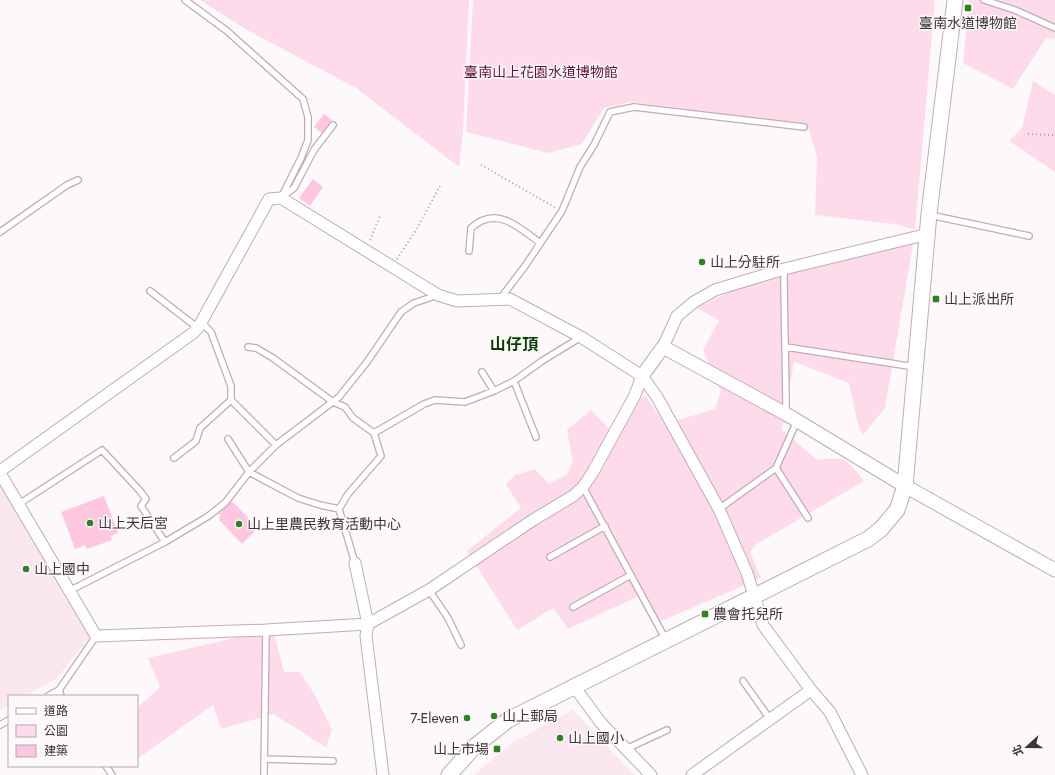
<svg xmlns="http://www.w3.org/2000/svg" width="1055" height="775" font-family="Jost,'Noto Sans TC',sans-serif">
<rect width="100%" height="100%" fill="#fdf8fa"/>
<!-- built -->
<path fill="#fbe7ef" d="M0 481 91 635 57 678 26 696H9V705L0 710Z
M573 710 635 775H474L510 744Z"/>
<!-- green -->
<path fill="#fedbea" d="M200 0H469L463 131 459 167 356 88 247 30Z
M473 0H935L915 230 895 224 815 215 817 157 807 124 631 102 604 108 582 144 548 153 466 132Z
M969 0H1055V39L1046 38 1013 89 963 63Z
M1033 81 1055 95V172L1009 141 1022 128Z
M897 243 913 244 885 408 863 435 858 425 849 383 794 362 782 430 817 460C845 456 847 459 864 481L755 545 750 552 761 578 655 624 641 595 568 629 553 608 517 630 467 551 521 508 506 484 515 475 535 469 549 484 567 474 573 462 567 430 591 410 610 430 645 395 665 424 715 409 721 391 703 350 719 320 697 308 744 285Z
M273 629 284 672H300L315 695 332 730 326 747 273 714 221 729 213 705 137 759V708L160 687 148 658Z"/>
<!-- building -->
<path fill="#ffc6df" d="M324 114 332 120 322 133 314 127Z
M313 179 323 187 310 206 299 198Z
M104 496 118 533 111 536 112 540 87 549 85 545 75 549 61 512Z
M232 501 258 528 242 544 219 520 221 515 218 514Z"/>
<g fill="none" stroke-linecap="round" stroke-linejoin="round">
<!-- service casing -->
<g stroke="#c3abb5" stroke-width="8">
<path id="service" d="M185 0 227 31 303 99 308 117V140L301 158 281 198
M984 0 1015 10 1055 28
M283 196 294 188 314 150 333 125
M930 215 1029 236
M0 232 67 185 78 180
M469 251 471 228C496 205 519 227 540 243
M784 269C784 318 786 365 786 414
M150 291 198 328
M500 299 525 266 562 211 580 167 594 145 610 112 634 107 804 127
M248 347 256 348 273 358 333 402 345 407 353 418 374 433 381 456 348 494 339 509 355 563
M786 347 915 367
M482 372 494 391
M514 381 536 437
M231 400 276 445
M374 433 424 404 435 400 465 402 494 391 514 381 542 361 581 337
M228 439 249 472 298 498 320 505 339 509
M174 458 196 441 200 428 231 400V386L211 332 201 322
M776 468 808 518
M583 487 666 640
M19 504 102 450 140 491 146 499 141 506 165 542
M719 509 776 468 797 421
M550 557 605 526
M429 590 448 618 461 645
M69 591 165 542 207 517 225 503 249 472 276 445 339 397 367 362 401 312 414 303 438 295
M573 607 631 575
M743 681 770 719
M48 696 59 690
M61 696 59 690 96 636
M0 725 9 720
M626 749 667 730
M264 759 333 761
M106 766 112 775
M264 775 266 630"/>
</g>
<!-- minor casing -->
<g stroke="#c3abb5" stroke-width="13">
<path id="minor" d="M663 347 677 316 694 302 715 290 784 269 928 234
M0 471 193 333 198 328 269 199 281 198 438 295 457 301 510 299 581 337 642 376 657 397 719 509 747 573 763 625 811 690 830 712 862 775
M0 473 96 636 266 630 368 624 355 563
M573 685 601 723 651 775
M383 775 366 636 368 624 429 590 533 520 573 496 583 487 593 472 635 395 642 376
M692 775 811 690"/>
</g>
<!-- tertiary casing -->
<g stroke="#c3abb5" stroke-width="15">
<path id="tertiary" d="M642 376 663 347 786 414 905 486 1055 570"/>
</g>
<!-- secondary casing -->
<g stroke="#c3abb5" stroke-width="17">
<path id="secondary" d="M449 775 474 747 508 720 868 539 881 529 897 510 905 486 929 214 955 0"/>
</g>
<!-- path -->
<path stroke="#a59fa2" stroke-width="2" stroke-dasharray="1 3" stroke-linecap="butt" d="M1028 134 1055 135
M481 165 556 208
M370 240 380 216
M397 259 416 230 440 186"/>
<!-- service -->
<use href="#service" stroke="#fff" stroke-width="5.5"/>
<!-- minor -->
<use href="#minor" stroke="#fff" stroke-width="11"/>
<!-- tertiary -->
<use href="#tertiary" stroke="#fff" stroke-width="13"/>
<!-- secondary -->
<use href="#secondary" stroke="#fff" stroke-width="15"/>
</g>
<!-- markers -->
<g fill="#337f26" stroke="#fdf8fa" stroke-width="1.5">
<rect x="964" y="4" width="8" height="8" rx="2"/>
<circle cx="702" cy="262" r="4"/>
<rect x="932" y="295" width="8" height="8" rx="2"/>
<circle cx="90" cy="523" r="4"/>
<circle cx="239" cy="524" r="4"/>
<circle cx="26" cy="569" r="4"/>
<rect x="701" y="610" width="8" height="8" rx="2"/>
<circle cx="494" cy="716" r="4"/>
<circle cx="467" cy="718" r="4"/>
<circle cx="560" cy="738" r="4"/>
<rect x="493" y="745" width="8" height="8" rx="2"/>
</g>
<g text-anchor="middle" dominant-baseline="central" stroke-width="3" stroke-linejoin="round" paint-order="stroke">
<!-- poi labels -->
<g font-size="14" fill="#3e3539" stroke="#fdf8fa" text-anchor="start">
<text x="968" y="23" text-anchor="middle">臺南水道博物館</text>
<text x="710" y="262">山上分駐所</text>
<text x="944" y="299">山上派出所</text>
<text x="98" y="523">山上天后宮</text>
<text x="247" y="524">山上里農民教育活動中心</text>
<text x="34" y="569">山上國中</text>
<text x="713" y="614">農會托兒所</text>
<text x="502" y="716">山上郵局</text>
<text x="459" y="718" text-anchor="end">7-Eleven</text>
<text x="568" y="738">山上國小</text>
<text x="489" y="749" text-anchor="end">山上市場</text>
</g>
<!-- park labels -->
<g font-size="14" fill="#5e103c" stroke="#fdf8fa">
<text x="541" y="72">臺南山上花園水道博物館</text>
</g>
<!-- quarter labels -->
<g font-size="16" font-weight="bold" fill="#083b01" stroke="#fdf8fa">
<text x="514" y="344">山仔頂</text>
</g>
</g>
<!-- legend -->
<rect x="8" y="695" width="130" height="72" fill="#fdf8fa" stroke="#b1aaad"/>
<rect x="16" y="708" width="20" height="6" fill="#ffffff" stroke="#b1aaad"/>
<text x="44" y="715" font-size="12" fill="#3e3539">道路</text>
<rect x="16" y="725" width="20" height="12" fill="#fedbea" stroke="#b1aaad"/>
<text x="44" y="735" font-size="12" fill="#3e3539">公園</text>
<rect x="16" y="745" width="20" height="12" fill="#ffc6df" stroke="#b1aaad"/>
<text x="44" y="755" font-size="12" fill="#3e3539">建築</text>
<!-- north arrow -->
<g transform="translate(1027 747) rotate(249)" stroke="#fdf8fa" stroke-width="3" paint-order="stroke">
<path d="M0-3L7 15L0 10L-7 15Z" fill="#3e3539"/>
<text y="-6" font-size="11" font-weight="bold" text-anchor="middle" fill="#3e3539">北</text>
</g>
</svg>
